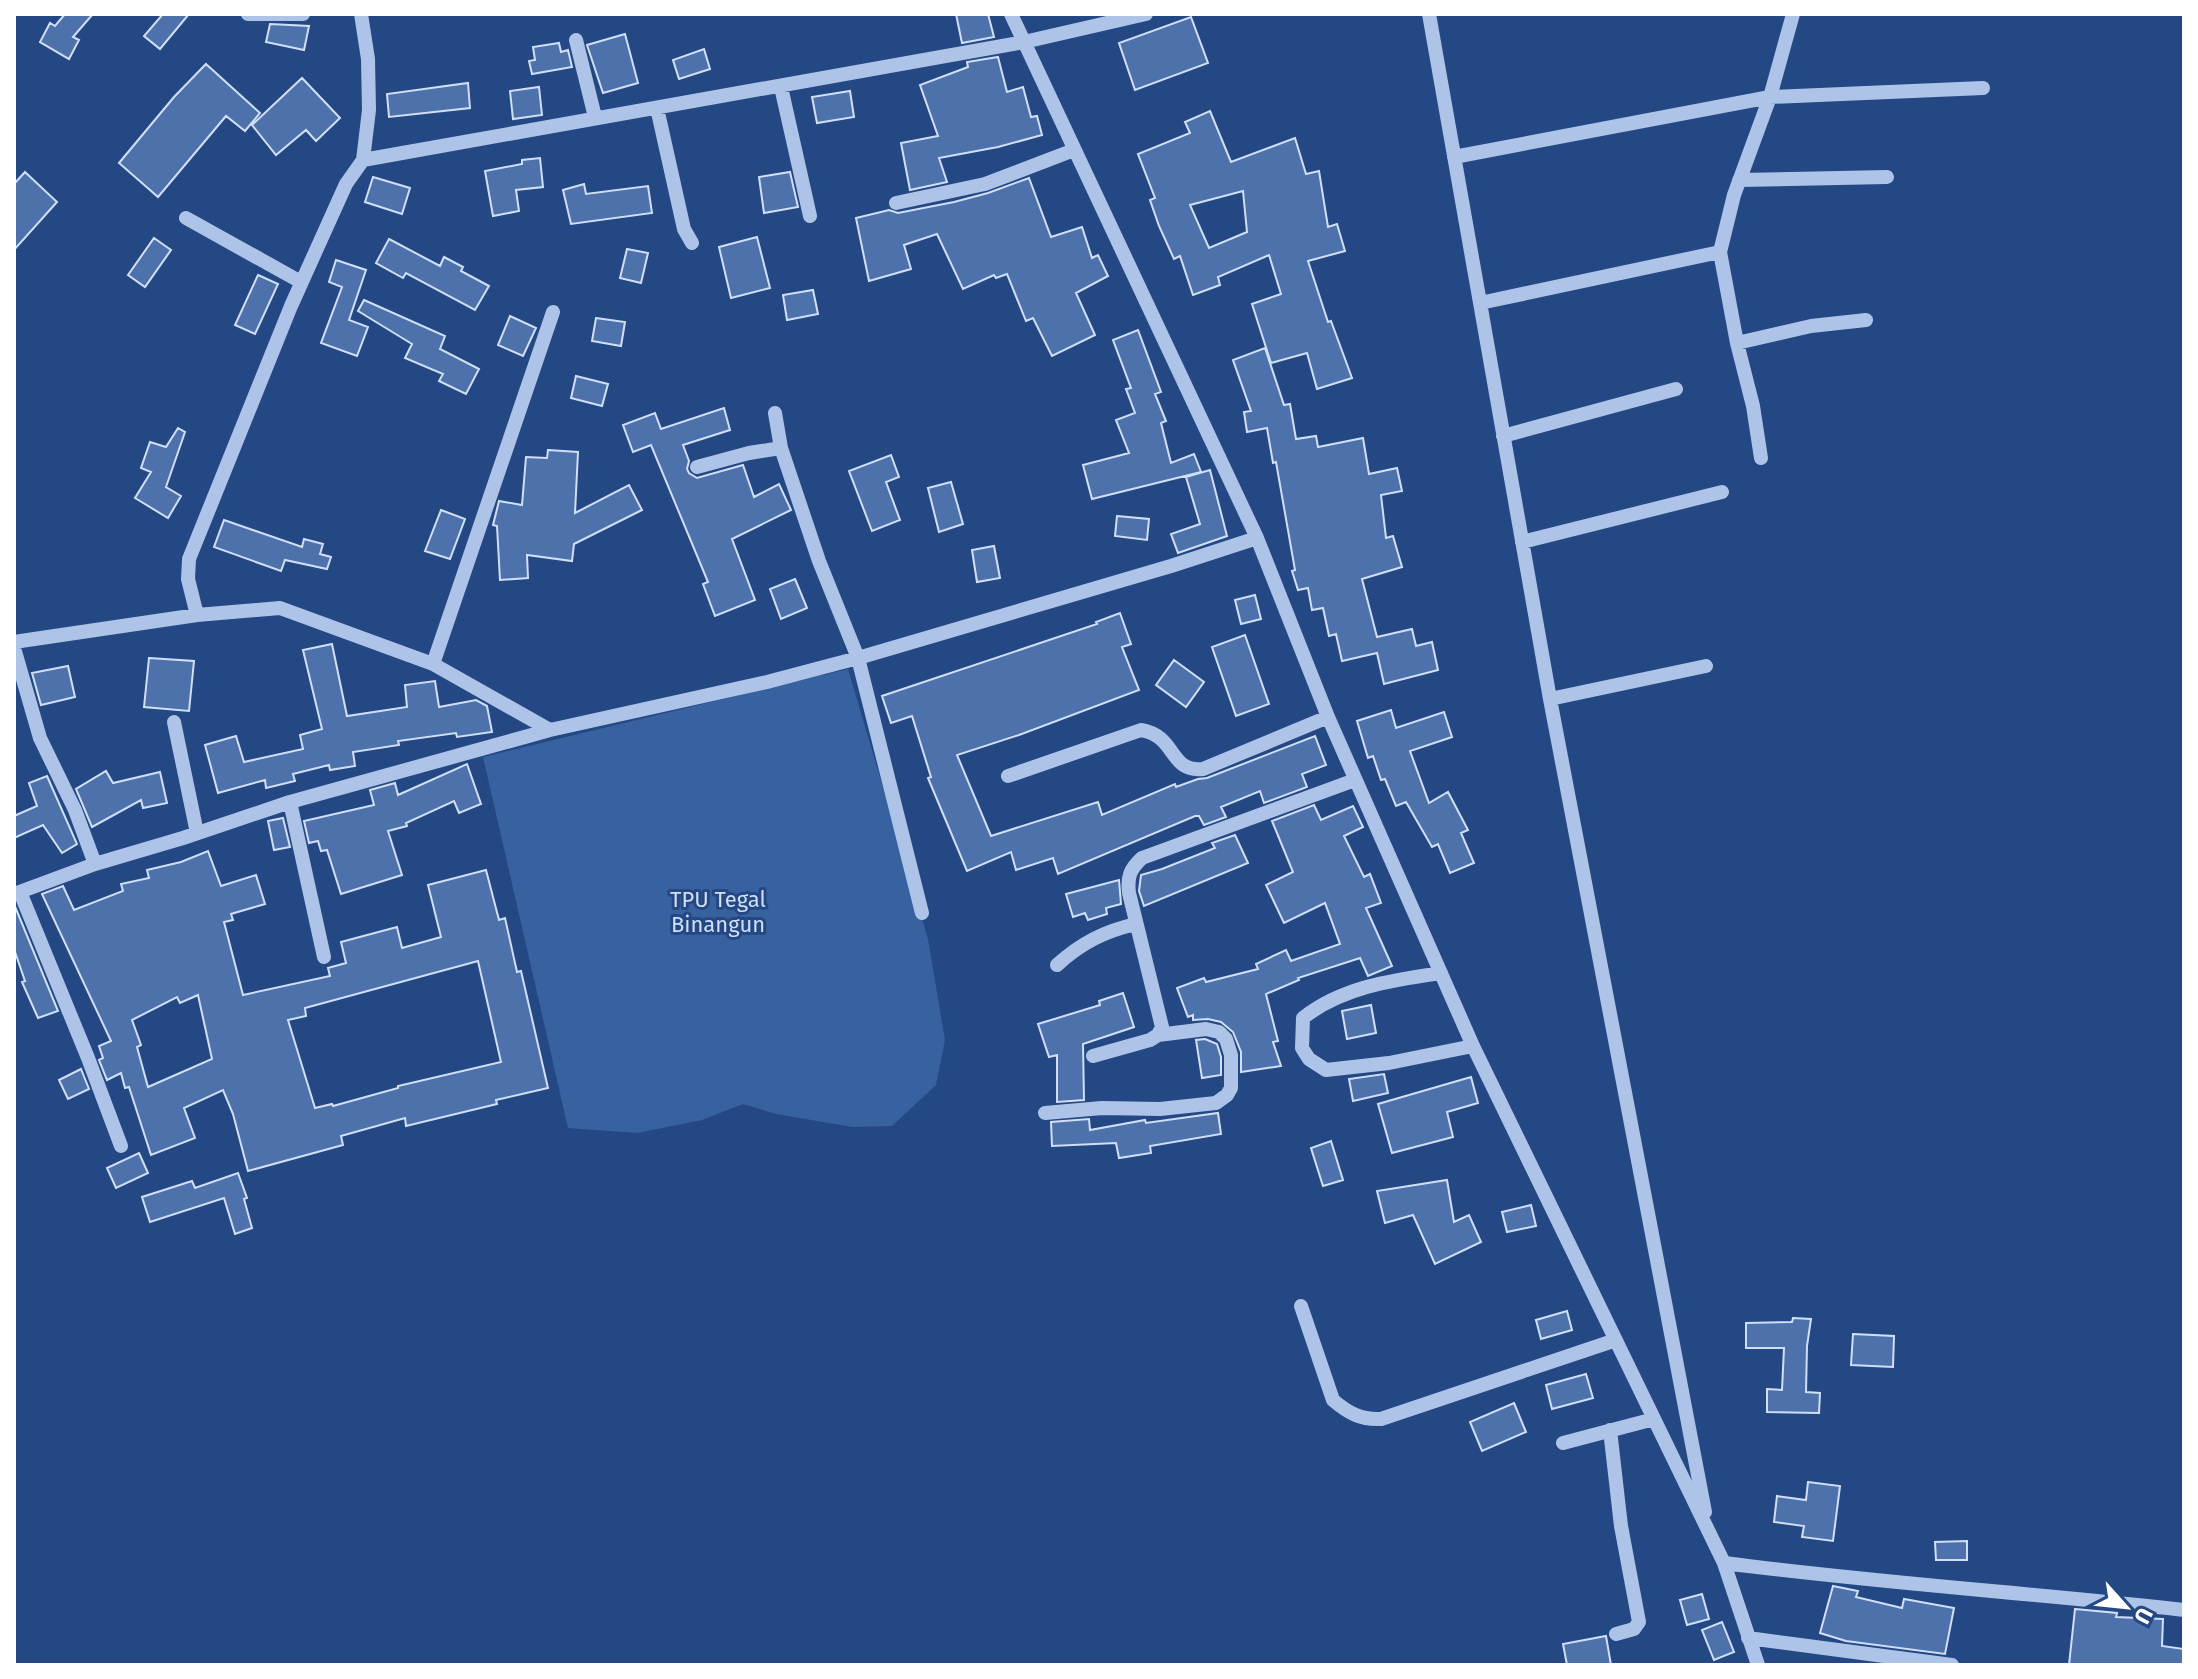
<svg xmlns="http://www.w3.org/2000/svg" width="2198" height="1679" font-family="'Fira Sans',sans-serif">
<rect width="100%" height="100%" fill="#244883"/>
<!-- green -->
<path fill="#3861a0" d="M848 669 928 939 945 1040 936 1085 892 1126 852 1127 776 1114 743 1104 702 1120 637 1133 568 1128 483 757Z"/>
<!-- building -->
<path fill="#4c71ab" stroke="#d1dff6" stroke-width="2" fill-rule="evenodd" d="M65 14H93L73 37 79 40 69 59 40 42 50 23 55 26Z
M163 14H189L160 49 144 36Z
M956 14H988L994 37 962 43Z
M1191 17 1208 63 1135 90 1119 43Z
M270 24 309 26 304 50 266 42Z
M625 34 638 83 603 93 587 45Z
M559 43 561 52 568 50 572 67 532 74 529 61 535 60 533 47Z
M704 49 710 69 679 79 673 60Z
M998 57 1007 92 1023 87 1031 117 1037 116 1042 135 998 147 939 158 947 182 910 190 901 143 938 136 920 85 968 67 967 62Z
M206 64 260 113 245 131 226 116 158 197 119 163 174 97Z
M302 78 340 118 316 141 306 130 276 155 252 125Z
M468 83 470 108 389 117 387 94Z
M539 87 542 115 513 119 510 91Z
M850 91 854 117 817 123 812 97Z
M1210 111 1231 162 1295 138 1306 174 1319 171 1328 227 1337 224 1345 251 1308 261 1328 322 1331 321 1352 378 1317 389 1307 353 1271 363 1252 304 1281 294 1269 255 1218 277 1220 285 1193 295 1180 256 1174 259 1159 226 1150 200 1155 198 1138 154 1190 133 1185 122ZM1243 191 1247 232 1209 248 1190 205Z
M540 158 543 187 516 190 519 211 493 216 485 171 522 164V160Z
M25 172 57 202 14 250V184Z
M790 172 798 207 764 213 759 177Z
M373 177 410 188 402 214 365 202Z
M1029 178 1051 237 1082 227 1092 258 1098 255 1108 276 1076 293 1095 335 1052 356 1033 318 1026 321 1007 274 996 278 994 275 963 289 937 234 904 245 911 269 869 281 856 218 889 210 898 213 954 202 988 193Z
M584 184 586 194 648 186 652 213 571 224 563 190Z
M757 237 770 288 731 298 719 247Z
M154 238 171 250 145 287 128 275Z
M389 239 440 266 444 257 463 267 461 271 489 286 475 310 406 273 403 278 376 263Z
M627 249 648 253 641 283 620 278Z
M336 260 366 270 349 320 368 327 357 356 321 343 342 287 329 282Z
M258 275 278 284 255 334 235 325Z
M813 290 818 314 787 320 783 295Z
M364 300 445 336 440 349 479 369 466 394 439 381 443 374 405 358 412 344 358 311Z
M510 316 536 328 523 356 498 345Z
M596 318 625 322 621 346 592 341Z
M1138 330 1161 392 1155 394 1166 421 1161 423 1171 463 1194 454 1201 472 1092 499 1083 465 1129 453 1116 420 1135 413 1126 389 1131 388 1113 340Z
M1265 348 1284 405 1290 404 1296 439 1316 436 1318 447 1363 438 1369 474 1397 468 1402 491 1381 495 1386 538 1393 536 1402 567 1362 579 1377 637 1412 629 1416 646 1432 642 1438 670 1384 684 1377 653 1342 661 1336 634 1329 636 1323 608 1312 610 1308 588 1298 590 1292 571 1295 570 1276 462 1273 463 1267 428 1247 432 1244 412 1251 411 1233 360Z
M576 376 608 384 602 406 571 398Z
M724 408 730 430 683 445 689 461 687 469 689 473 697 478 743 465 754 497 779 484 791 510 732 539 755 600 715 616 703 584 708 582 651 445 633 452 623 425 655 413 661 429Z
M178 428 185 432 166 487 181 496 168 518 135 498 151 472 141 468 150 442 166 447Z
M548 450 578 452 575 513 629 485 642 510 574 544 572 561 527 555 528 578 500 580 497 526 493 525 499 501 522 505 526 457 547 458Z
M891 455 899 477 886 482 900 520 872 531 849 471Z
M1210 470 1227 536 1178 553 1171 534 1200 524 1186 477Z
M951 482 963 524 939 532 928 488Z
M441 510 465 519 450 559 425 551Z
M1117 516 1149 519 1147 540 1115 536Z
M224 520 302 547 304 539 323 544 320 554 331 557 327 569 285 560 281 571 214 547Z
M994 546 1000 578 977 582 972 550Z
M795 579 807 608 781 619 770 589Z
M1255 595 1261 619 1241 624 1235 600Z
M1120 613 1131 644 1122 647 1139 690 1019 735 957 755 991 836 1098 802 1102 815 1175 784 1176 787 1198 779 1207 778 1315 736 1326 765 1302 774 1307 787 1264 803 1260 791 1221 807 1226 817 1204 825 1199 816H1195L1058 874 1053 858 1016 870 1011 852 967 871 928 778 931 777 912 716 891 723 882 696 1097 624 1096 622Z
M1245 635 1269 704 1236 716 1212 647Z
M332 644 347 716 407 707 405 685 435 681 439 707 476 700 487 706 492 732 457 737 456 733 398 741 399 745 353 752 355 766 330 770 329 765 293 774 295 781 266 788 265 780 218 793 205 745 236 736 244 762 303 749 300 735 322 729 303 650Z
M149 658 194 661 189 711 144 707Z
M1174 660 1204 682 1186 707 1156 685Z
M68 666 75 697 41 705 32 673Z
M1391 710 1396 728 1444 712 1452 737 1410 751 1429 803 1448 792 1468 830 1461 833 1474 863 1450 873 1438 844 1432 847 1406 802 1396 806 1385 779 1381 780 1373 756 1368 758 1357 721Z
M467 764 481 804 459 813 454 801 406 823 407 826 388 831 402 875 341 894 327 850 321 851 318 841 309 843 304 821 374 805 370 790 395 783 398 795Z
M106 771 113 783 160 772 167 803 143 808 141 800 92 827 76 789Z
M47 776 77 844 62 853 43 825 14 838V816L37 806 29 783Z
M1314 805 1321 820 1353 806 1363 827 1344 836 1364 877 1370 874 1381 903 1366 908 1392 966 1368 976 1360 958 1298 978 1299 980 1266 994 1278 1041 1273 1042 1281 1066 1241 1072V1052L1233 1032 1221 1022 1208 1019 1193 1020V1015L1188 1017 1177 988 1204 978 1206 982 1258 969 1256 964 1286 950 1291 961 1340 944 1325 903 1284 923 1266 885 1293 872 1272 821Z
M283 818 290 847 274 850 268 821Z
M1235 835 1248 863 1144 906 1139 891 1141 875 1162 869 1215 848 1212 843Z
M208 851 221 886 256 875 265 904 231 914 233 920 224 922 243 995 330 976 328 968 346 963 341 942 397 927 402 948 441 937 428 885 486 870 499 920 505 918 517 972 521 971 548 1088 496 1100 497 1104 406 1126 405 1118 341 1136 343 1145 248 1171 233 1114 223 1090 184 1108 195 1138 151 1155 129 1087 125 1088 121 1073 107 1080 99 1060 103 1058 99 1046 111 1041 42 894 63 886 74 910 123 891 121 884 149 878 147 870 181 862ZM478 961 501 1062 398 1086V1088L333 1106 332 1104 315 1108 288 1020 306 1016 305 1008ZM198 995 212 1059 148 1087 137 1047 141 1045 132 1020 177 997 180 1003Z
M1119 880 1121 904 1106 908 1107 914 1088 920 1085 913 1073 917 1066 894Z
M14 904 58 1011 38 1018 22 982 25 981 14 949Z
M1123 993 1134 1027 1083 1044 1084 1100 1057 1102V1055L1049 1057 1038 1024 1100 1005 1099 1001Z
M1371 1005 1376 1033 1347 1039 1342 1011Z
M1205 1039 1217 1044 1221 1057V1075L1202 1078 1196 1040Z
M81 1069 89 1089 68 1099 59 1080Z
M1384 1074 1388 1093 1353 1101 1349 1079Z
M1471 1077 1478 1103 1447 1112 1453 1137 1392 1153 1378 1104Z
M1218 1113 1221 1134 1150 1146 1151 1153 1119 1158 1116 1143 1052 1146 1051 1122 1089 1119 1090 1130 1145 1120 1146 1123Z
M1331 1141 1343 1180 1323 1186 1311 1148Z
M139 1153 148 1173 116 1188 107 1168Z
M238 1173 247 1198 244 1199 252 1228 235 1234 224 1198 150 1222 142 1197 192 1181 195 1188Z
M1447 1180 1454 1222 1469 1215 1481 1242 1435 1264 1413 1215 1385 1223 1377 1191Z
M1531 1205 1536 1226 1507 1232 1502 1212Z
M1567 1311 1572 1330 1541 1339 1536 1320Z
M1793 1318 1811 1319 1807 1346 1806 1392 1820 1393 1819 1413 1767 1412V1389L1782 1390 1784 1348H1746V1323L1792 1322Z
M1853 1334 1894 1336 1893 1367 1851 1365Z
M1586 1374 1593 1398 1552 1409 1546 1385Z
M1514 1403 1526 1432 1482 1451 1470 1422Z
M1808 1482 1840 1486 1833 1541 1802 1537 1804 1526 1774 1522 1777 1496 1806 1500Z
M1967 1541V1560H1936L1935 1542Z
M1833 1586 1858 1591 1856 1597 1902 1608 1904 1599 1954 1608 1945 1654 1846 1641 1820 1633Z
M1702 1594 1709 1619 1687 1625 1680 1600Z
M2075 1609 2117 1613 2116 1617 2163 1619 2162 1646 2184 1649V1665H2069Z
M1722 1622 1734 1652 1714 1660 1702 1630Z
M1606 1636 1611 1665H1567L1563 1644Z"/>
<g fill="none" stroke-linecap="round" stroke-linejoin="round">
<!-- minor -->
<path stroke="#adc4e8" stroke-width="14" d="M248 14H303
M1011 14 1257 538 1328 717 1473 1046 1724 1563 1758 1665
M1429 14 1550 699 1705 1512
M576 40 595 117
M781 87 810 216
M657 108 684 229 692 243
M1454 157 1770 97 1983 88
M363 160 1024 42 1146 14
M1739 180 1887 177
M896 203 985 184 1074 150
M186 218 301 282
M1480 303 1720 252
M1737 343 1811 326 1866 320
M775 413 781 448 819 561 858 658 922 913
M1503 436 1676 389
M1761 458 1753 406 1737 343 1720 252 1734 195 1770 97 1793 14
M697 467 749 453 781 448
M1522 542 1722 492
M197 615 188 579 189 559 291 306 346 184 363 160 369 110 368 59 361 14
M14 642 197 615 280 608 433 664 550 730
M14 648 40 738 75 810 95 864
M433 664 553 312
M1550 699 1706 666
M174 722 197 833
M1008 776 1141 730C1177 736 1169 773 1203 769L1328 717
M290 802 324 957
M20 892 88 1058 121 1146
M14 894 95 864 183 838 290 802 550 730 767 682 858 658 1171 566 1257 538
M1057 965C1081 943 1105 931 1136 924
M1441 973C1393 980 1342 987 1303 1018L1302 1048 1309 1059 1326 1070 1389 1063 1473 1046
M1093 1056 1150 1040 1158 1035 1162 1027 1129 893C1127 877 1130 869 1142 858L1355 780
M1045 1113 1102 1108 1160 1109 1216 1103 1227 1095 1231 1088V1055L1226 1039 1219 1032 1206 1029 1158 1035
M1301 1306 1333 1400C1348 1413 1361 1420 1381 1419L1616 1340
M1610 1430 1621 1526 1639 1622 1634 1629 1616 1634
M1563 1443 1654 1419
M1724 1563C1877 1583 2031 1593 2184 1610
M1748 1638 1952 1665"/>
</g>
<g text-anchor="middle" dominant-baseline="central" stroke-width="6" stroke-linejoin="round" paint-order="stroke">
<!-- park labels -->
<g font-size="22" fill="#d1dff6" stroke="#244883">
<text x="718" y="899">TPU Tegal<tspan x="718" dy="25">Binangun</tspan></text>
</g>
</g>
<!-- border -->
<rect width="2198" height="1679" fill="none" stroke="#ffffff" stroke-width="32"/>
<!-- north arrow -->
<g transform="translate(2126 1607) rotate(117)" stroke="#244883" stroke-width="6" paint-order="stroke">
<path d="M0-6L14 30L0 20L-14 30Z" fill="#ffffff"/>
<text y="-12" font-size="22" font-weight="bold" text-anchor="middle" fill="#ffffff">U</text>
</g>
</svg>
